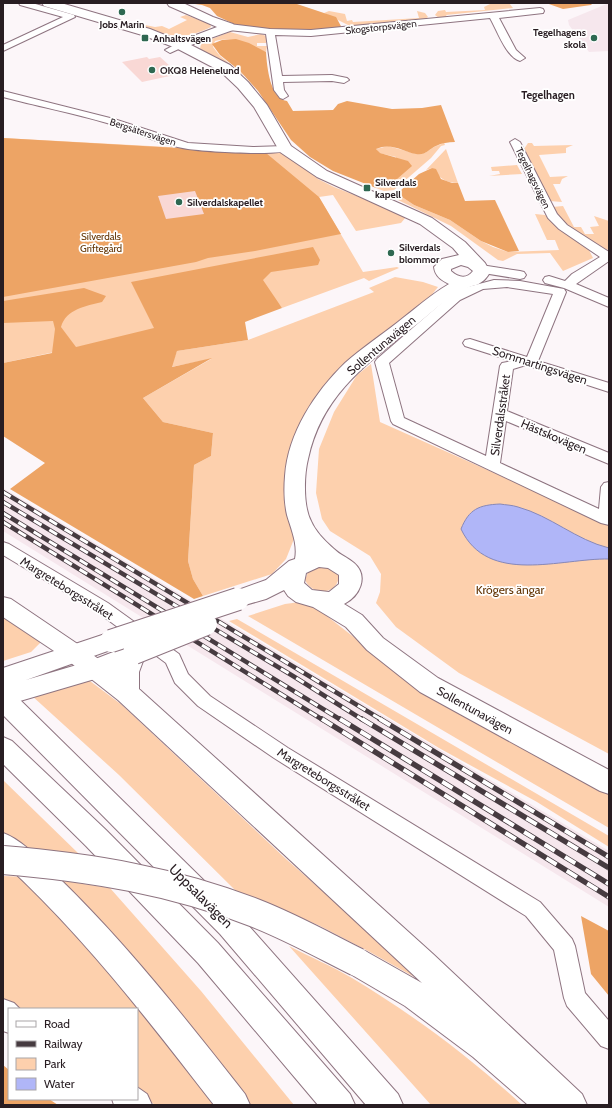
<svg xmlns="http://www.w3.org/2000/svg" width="612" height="1108" font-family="Cabin,sans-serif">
<rect width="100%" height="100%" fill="#fcf6f9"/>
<!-- built -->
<path fill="#f6e7ed" d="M609 3V51L589 52 569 25 568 20Z
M3 488 609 851V907L3 531Z"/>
<!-- green -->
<path fill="#fdd0ad" d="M492 3H509L513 8 446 15 448 18H439L435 15 438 11 445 10 446 12 485 10 484 7Z
M329 11 345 14 347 21 352 20 353 22 419 18 417 11 425 13 428 17 424 20 352 27 324 13Z
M186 15 210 24 211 27C177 44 163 33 130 22L155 27 162 26 169 29 187 20 180 17Z
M230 32 248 37 261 34 266 36V43H257V46H267L266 52C245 45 239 36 215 41L213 47 220 56 245 76 200 49 201 43Z
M3 138 281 153 290 156 318 179 334 187 400 213 406 217 401 223 356 231 333 195 319 197 363 272 397 267 399 268 369 281 364 278 282 308 276 301 106 341 3 363Z
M444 143 445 145 441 146 431 158 394 190 384 191 376 188 389 186 395 181 396 157 379 153 376 149 388 146 417 154 425 153 434 147Z
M528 143H532L534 146 573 145 566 148V153L539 155 550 177 568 176 562 179 560 184H553L562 202 549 201 524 149Z
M446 149 458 183C445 183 440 178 432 168L426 170Z
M517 165 522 174 489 176 500 174 499 171H492L491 167Z
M400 191 402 197 414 205 450 220 481 241 493 247 508 252 559 250 555 240H547L535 214 545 215 568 235 589 250 593 258 563 271 550 253 517 254 503 261 498 260 451 226 398 200 395 197Z
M563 206 574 227H581L585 234H594L590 227 599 226 594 216 609 221V250L604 249 566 225 552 211V207Z
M395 277 423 282 438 287 430 297 321 392 289 513 294 539 286 559 272 574 203 596 193 579 188 561 194 465 211 456 213 433 163 422 143 398 211 359 171 367 177 351 248 340 374 292 369 288Z
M371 364 380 422 609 524V754L459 673 396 627 376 603 380 592 381 574 370 556 330 531 322 519 316 493 319 449 334 412 357 375Z
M327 566 339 574C339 596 312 596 305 580L308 572 316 567Z
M300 602 312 606 323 613 355 638 389 668 609 792V828L248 616 285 604Z
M3 614 41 642 31 652 3 661Z
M237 619 609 836V847L537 802 439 748 229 621Z
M86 678 122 705 286 859 426 982 425 983 368 951 320 926 275 906 237 892 119 775 31 695Z
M3 780 79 854 23 848 3 833Z
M3 876 27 877 221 1105H155L137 1091V1009H20L3 999Z
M58 880 110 888 201 991 294 1105H250Z
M289 946C310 957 332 966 352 978 412 1014 470 1057 522 1105H431Z"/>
<!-- forest -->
<path fill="#eda465" d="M188 3H294L336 17 342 28 296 31 261 29 234 24 217 16 210 8 202 5Z
M546 3H593L591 5 563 9Z
M236 39 249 43 266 52C267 67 270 99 287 101L293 111 333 110 338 104 347 101 392 109 422 108 441 105 455 142C448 142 442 143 436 146 429 149 425 156 416 154 402 151 391 142 376 149L380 153 408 161 412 166 389 186 376 188 333 171 310 157 291 140 258 91 240 71 220 55 212 44 222 40Z
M3 138 266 153 319 197 341 234 255 251 208 258 196 262 3 297Z
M432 168 436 169 441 179 452 183H458L465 201 495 200 519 251 508 252 481 241 450 220 414 205 402 197 400 191 419 174Z
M313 247 320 260 318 265 271 272 263 280 282 308 245 322 248 340 177 351 172 367 212 358 143 398 163 422 213 433 211 456 194 465 188 561 193 579 203 596 194 599 10 489 45 463 3 436V363L52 353 55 329 53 321 3 323V301L84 288 106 296 102 302C86 306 66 309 61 327L76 347 154 328 131 282Z
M581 916 609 931V996L591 974Z
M3 1065 9 1070V1099H49L58 1105H3Z"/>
<!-- water -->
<path fill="#b0b6f8" stroke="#8788b8" d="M500 504C506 505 512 505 518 507 551 516 576 540 609 548V559C561 558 488 586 461 529 469 509 479 505 500 504Z"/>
<!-- building -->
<path fill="#f9d8d5" d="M147 57 149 59 160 57 179 74 142 82 122 62Z
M195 191 204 214 166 219 158 196Z"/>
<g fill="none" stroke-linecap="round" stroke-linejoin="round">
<!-- street casing -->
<g stroke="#8e7480" stroke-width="2">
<path id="street" d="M19 3H32L74 15 75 17 3 51V45L63 17 20 5Z
M540 8 543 9 544 11 543 13 499 18 516 50 525 58 520 61C506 57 497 30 490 18L311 36 275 35 282 76 332 75 347 78 349 80 344 83 332 81 283 82 284 90 288 96 283 99 280 98 274 90 266 34 229 30 225 27 229 24 270 29 311 30Z
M180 42 183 43 185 45 183 47 170 53 165 50Z
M3 91 114 119 188 143 253 147 285 146 290 149C284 157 202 151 188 149 160 145 133 131 107 123 73 113 37 106 3 97Z
M515 139 520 142 557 214 567 225 609 252V261L576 284 609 298V307L564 288 545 283 543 280 545 277 549 276 565 281 572 274 600 257 559 229 548 218 510 142Z
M481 265 520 271 524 272 526 275 524 278 520 279 477 272 475 269 477 266Z
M494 280 520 281 564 289 566 292 538 361 609 383V392L526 365 513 369 507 411 609 453V464L506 421 500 463 599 509 601 487 604 483 609 482V525L601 523 393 424 391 421 375 362 377 359 452 294 464 288ZM507 287 553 294 527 357 470 339 465 340 463 343 465 346 512 361 502 363 500 366 486 456 404 418 389 363 460 300 483 289Z
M3 542 9 544 108 603 179 654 188 674 210 696 288 748 540 902 572 939 575 946 585 993 609 1021V1049L601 1046 567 1006 564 998 554 950 526 916 274 758 198 706 175 683 166 663 96 611 3 555Z"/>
</g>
<!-- secondary casing -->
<g stroke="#8e7480" stroke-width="2">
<path id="secondary" d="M42 3H61L150 29 180 41 217 27 169 6 167 3H183L213 17 233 24 235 27 233 30 191 45 230 65 248 82 267 105 291 146 327 171 432 218 465 242 485 263 490 272C488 276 484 281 480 283 478 285 474 285 472 286 463 289 456 294 448 299 434 309 422 321 408 331 362 367 321 398 308 459 304 475 303 506 311 521 315 531 326 542 334 549 340 555 347 557 354 563 369 576 360 596 344 604L362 615 383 638 438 678 609 770V794L600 791 420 692 367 650 346 627 313 607 296 602 288 596 284 590 266 599 238 607 230 605 227 599 230 593 266 580 289 561 295 559C298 544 291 529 287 515 284 502 284 488 285 476 288 433 315 392 345 363 362 348 380 336 398 322 415 309 430 295 449 284 441 280 435 276 434 267L442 259 459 255 453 248 420 224 317 177 280 152 254 107 238 88 220 71 176 48 142 35 44 6ZM461 265 468 267 473 271C467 279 459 278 451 271V269ZM319 567 328 568 339 575V584L329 592 312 590 304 583 306 573Z
M111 632 119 635 123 641 119 647 26 680 90 661 134 644 142 647 146 653 142 659 105 676 3 706V668Z"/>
</g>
<!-- highway casing -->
<g stroke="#8e7480" stroke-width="2">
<path id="highway" d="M3 597 11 599 82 647 115 671 126 647 134 644 142 647 146 653 139 672V689L433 954 582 1094 587 1105H528L473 1057 405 1006 347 972 342 962 347 952 357 948 367 952 422 983 118 700 66 659 3 617Z
M3 689 12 692 240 916 398 1094 403 1105H366L220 934 3 715Z
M3 737 12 741 106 830 218 943 350 1094 355 1105H318L198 963 86 846 3 764Z
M3 833C23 840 43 863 59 878 127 944 186 1019 245 1094L250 1105H214C148 1020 83 935 3 862Z
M3 999 14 1003 20 1009H9V1033L3 1031Z
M137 1087 147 1094 152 1105H114L112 1099H137Z"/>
</g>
<!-- street -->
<use href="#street" fill="#fff" fill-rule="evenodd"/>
<!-- secondary -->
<use href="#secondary" fill="#fff" fill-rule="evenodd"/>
<!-- highway -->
<use href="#highway" fill="#fff" fill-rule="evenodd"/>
<!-- rail-far1 casing -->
<g stroke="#463b40" stroke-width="4.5">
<path id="rail-far1" d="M3 492 382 720
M3 502 293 676 363 720
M3 513 341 720
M3 522 323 720"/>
</g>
<!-- rail casing -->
<g stroke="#463b40" stroke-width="5.5">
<path id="rail" d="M322 719 609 897
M340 719 609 884
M362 719 609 868
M380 719 609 857"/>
</g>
<!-- rail-far1 -->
<use href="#rail-far1" stroke="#fff" stroke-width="3" stroke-dasharray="9" stroke-linecap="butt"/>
<!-- rail -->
<use href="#rail" stroke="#fff" stroke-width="4" stroke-dasharray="12" stroke-linecap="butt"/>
<!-- secondary-bridge casing -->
<g stroke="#8e7480" stroke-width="24" stroke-linecap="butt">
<path id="secondary-bridge" d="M111 641 238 599
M134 653 206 624"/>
</g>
<!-- highway-bridge casing -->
<g stroke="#8e7480" stroke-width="30" stroke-linecap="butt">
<path id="highway-bridge" d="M3 860C89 867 174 881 255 913 291 927 323 945 357 962"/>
</g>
<!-- secondary-bridge -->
<use href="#secondary-bridge" stroke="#fff" stroke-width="22"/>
<!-- highway-bridge -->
<use href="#highway-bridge" stroke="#fff" stroke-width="28"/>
</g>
<!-- markers -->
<g fill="#2e6851" stroke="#fff" stroke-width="1.5">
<circle cx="122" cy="12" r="4"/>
<rect x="141" y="34" width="8" height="8" rx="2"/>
<circle cx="594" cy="38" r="4"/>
<circle cx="152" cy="70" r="4"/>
<rect x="363" y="184" width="8" height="8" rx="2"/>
<circle cx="179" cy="202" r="4"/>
<circle cx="391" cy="253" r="4"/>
</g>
<g text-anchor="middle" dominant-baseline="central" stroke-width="3.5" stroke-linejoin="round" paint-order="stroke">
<!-- far-poi labels -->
<g font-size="10" font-weight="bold" fill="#281d22" stroke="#fff" text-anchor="start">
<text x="122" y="24" text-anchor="middle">Jobs Marin</text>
<text x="586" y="32" text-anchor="end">Tegelhagens<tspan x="586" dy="12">skola</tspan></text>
<text x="153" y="38">Anhaltsvägen</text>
<text x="160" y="70">OKQ8 Helenelund</text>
<text x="375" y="182">Silverdals<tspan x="375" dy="12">kapell</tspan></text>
<text x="187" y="202">Silverdalskapellet</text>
<text x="399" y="247">Silverdals<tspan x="399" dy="12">blommor</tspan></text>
</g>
<!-- far-street labels -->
<g font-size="10" fill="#281d22" stroke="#fff">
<text transform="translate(381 27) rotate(-6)">Skogstorpsvägen</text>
<text transform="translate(143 132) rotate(18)">Bergsätersvägen</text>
<text transform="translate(533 178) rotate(64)">Tegelhagsvägen</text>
</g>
<!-- far-park labels -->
<g font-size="10" fill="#613200" stroke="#fff">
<text x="101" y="236">Silverdals<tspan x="101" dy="12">Griftegård</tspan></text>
</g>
<!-- far-neighbourhood labels -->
<g font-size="11" font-weight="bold" fill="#281d22" stroke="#fff">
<text x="548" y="95">Tegelhagen</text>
</g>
<!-- street labels -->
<g font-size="12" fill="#281d22" stroke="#fff">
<text transform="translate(381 345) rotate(-40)">Sollentunavägen</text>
<text transform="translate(540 365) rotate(18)">Sommartingsvägen</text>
<text transform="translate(500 415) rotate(-82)">Silverdalsstråket</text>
<text transform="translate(554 436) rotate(23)">Hästskovägen</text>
<text transform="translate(67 588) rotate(32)">Margreteborgsstråket</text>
<text transform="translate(475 710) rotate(29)">Sollentunavägen</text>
<text transform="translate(324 779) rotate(32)">Margreteborgsstråket</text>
</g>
<!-- park labels -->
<g font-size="12" fill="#613200" stroke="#fff">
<text x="510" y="589">Krögers ängar</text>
</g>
<!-- near-street labels -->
<g font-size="14" fill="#281d22" stroke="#fff">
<text transform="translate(201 896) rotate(45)">Uppsalavägen</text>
</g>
</g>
<!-- border -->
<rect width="612" height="1108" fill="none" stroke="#281d22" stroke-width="8"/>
<!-- legend -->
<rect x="8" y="1008" width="130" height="92" fill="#ffffff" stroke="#a9a5a7"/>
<rect x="16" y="1021" width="20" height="6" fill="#ffffff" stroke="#a9a5a7"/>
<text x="44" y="1028" font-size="12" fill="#281d22">Road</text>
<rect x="16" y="1041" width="20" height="6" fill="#463b40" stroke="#a9a5a7"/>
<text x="44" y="1048" font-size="12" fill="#281d22">Railway</text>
<rect x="16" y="1058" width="20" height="12" fill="#fdd0ad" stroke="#a9a5a7"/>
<text x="44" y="1068" font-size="12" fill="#281d22">Park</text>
<rect x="16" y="1078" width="20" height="12" fill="#b0b6f8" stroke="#a9a5a7"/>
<text x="44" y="1088" font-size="12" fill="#281d22">Water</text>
</svg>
